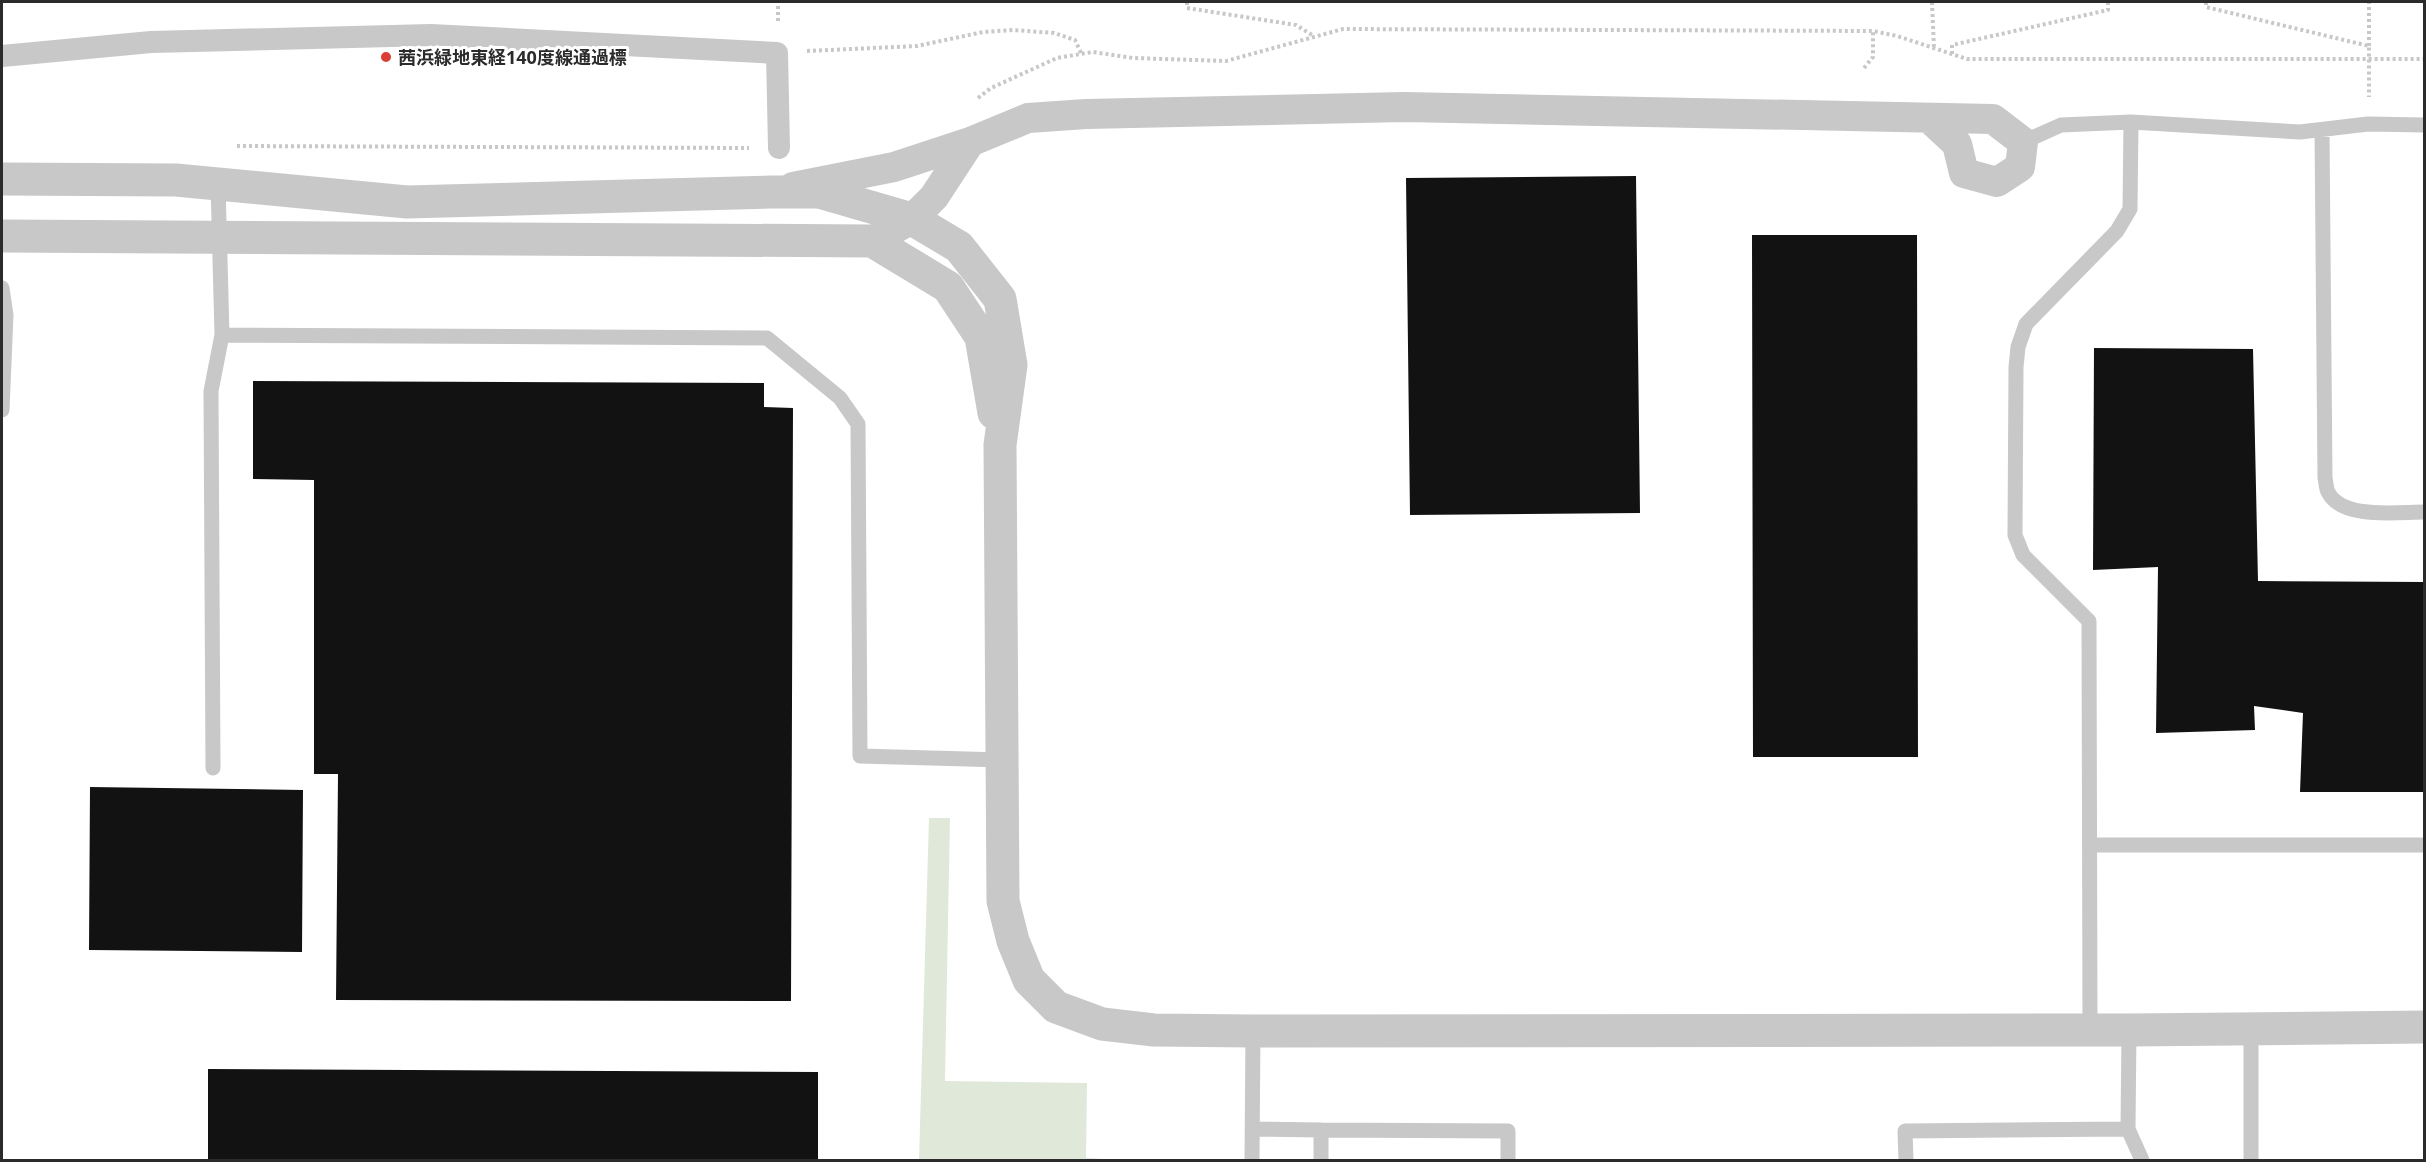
<svg xmlns="http://www.w3.org/2000/svg" width="2426" height="1162" font-family="'Open Sans','Noto Sans JP',sans-serif">
<rect width="100%" height="100%" fill="#fff"/>
<!-- green -->
<path fill="#e0e9d9" d="M929 818H950L945 1081 1087 1083 1086 1158 1122 1160H919Z"/>
<!-- building -->
<path fill="#121212" d="M1636 176 1640 513 1410 515 1406 178Z
M1752 235H1917L1918 757H1753Z
M2094 348 2253 349 2258 581 2424 582V792H2300L2303 713 2254 706 2255 730 2156 733 2158 567 2093 570Z
M253 381 764 383V407L793 408 791 1001 336 1000 338 774H314V480L253 479Z
M90 787 303 790 302 952 89 950Z
M208 1069 818 1072V1160H208Z"/>
<g fill="none" stroke-linecap="round" stroke-linejoin="round">
<!-- path -->
<path stroke="#c8c8c8" stroke-width="4" stroke-dasharray="3 3" stroke-linecap="butt" d="M1187 2V8L1296 25 1312 35
M1932 2 1934 49
M2206 2V7L2369 46V97
M778 21V2
M2369 46V2
M807 51 917 46 983 32 1013 30 1054 33 1075 40 1082 55
M1952 54V45L2108 10V2
M1864 68 1873 57V31
M978 98 991 88 1057 58 1093 52 1133 58 1226 61 1343 29 1873 31 1897 36 1967 59H2424
M237 146 749 148"/>
<!-- service -->
<path stroke="#c8c8c8" stroke-width="15" d="M2131 122 2300 132 2368 124 2424 125
M2322 130 2325 478C2326 482 2326 488 2328 492 2342 520 2398 512 2424 512
M2023 142 2061 125 2131 122 2130 209 2117 231 2026 324 2018 347 2016 367 2015 535 2023 555 2089 621 2090 1030
M2 288 6 315 2 410
M222 335 767 338 840 398 858 424 860 756 1002 760
M213 768 211 391 222 335 218 184
M2090 845H2424
M1253 1129 1321 1130V1160
M2128 1129 2142 1160
M1321 1130 1508 1131V1160
M1252 1160 1253 1031
M1906 1160 1905 1131 2128 1129 2129 1030
M2251 1160V1029"/>
<!-- pedestrian -->
<path stroke="#c8c8c8" stroke-width="22" d="M2 56 151 42 431 35 777 53 779 148"/>
<!-- minor -->
<path stroke="#c8c8c8" stroke-width="30" d="M793 187 894 167 970 142 1028 118 1086 114 1404 107 1993 119 2023 142 2020 167 1997 182 1964 173 1957 144 1929 118
M872 241 912 219 934 197 970 142"/>
<!-- tertiary -->
<path stroke="#c8c8c8" stroke-width="33" d="M2 179 176 180 407 202 771 192H819L912 219 959 247 1000 299 1011 365 1000 445 1003 901 1013 941 1029 980 1056 1007 1102 1024 1154 1030 1253 1031 2129 1030 2424 1027
M2 236 872 241 948 287 981 337 994 413"/>
</g>
<!-- markers -->
<circle fill="#da3e36" stroke="#fff" stroke-width="2" cx="386" cy="57" r="6"/>
<g text-anchor="middle" dominant-baseline="central" stroke-width="6" stroke-linejoin="round" paint-order="stroke">
<!-- poi labels -->
<g font-size="18" font-weight="bold" fill="#2b2b2b" stroke="#fff" text-anchor="start">
<text x="398" y="57">茜浜緑地東経140度線通過標</text>
</g>
</g>
<!-- border -->
<rect width="2426" height="1162" fill="none" stroke="#2b2b2b" stroke-width="6"/>
</svg>
